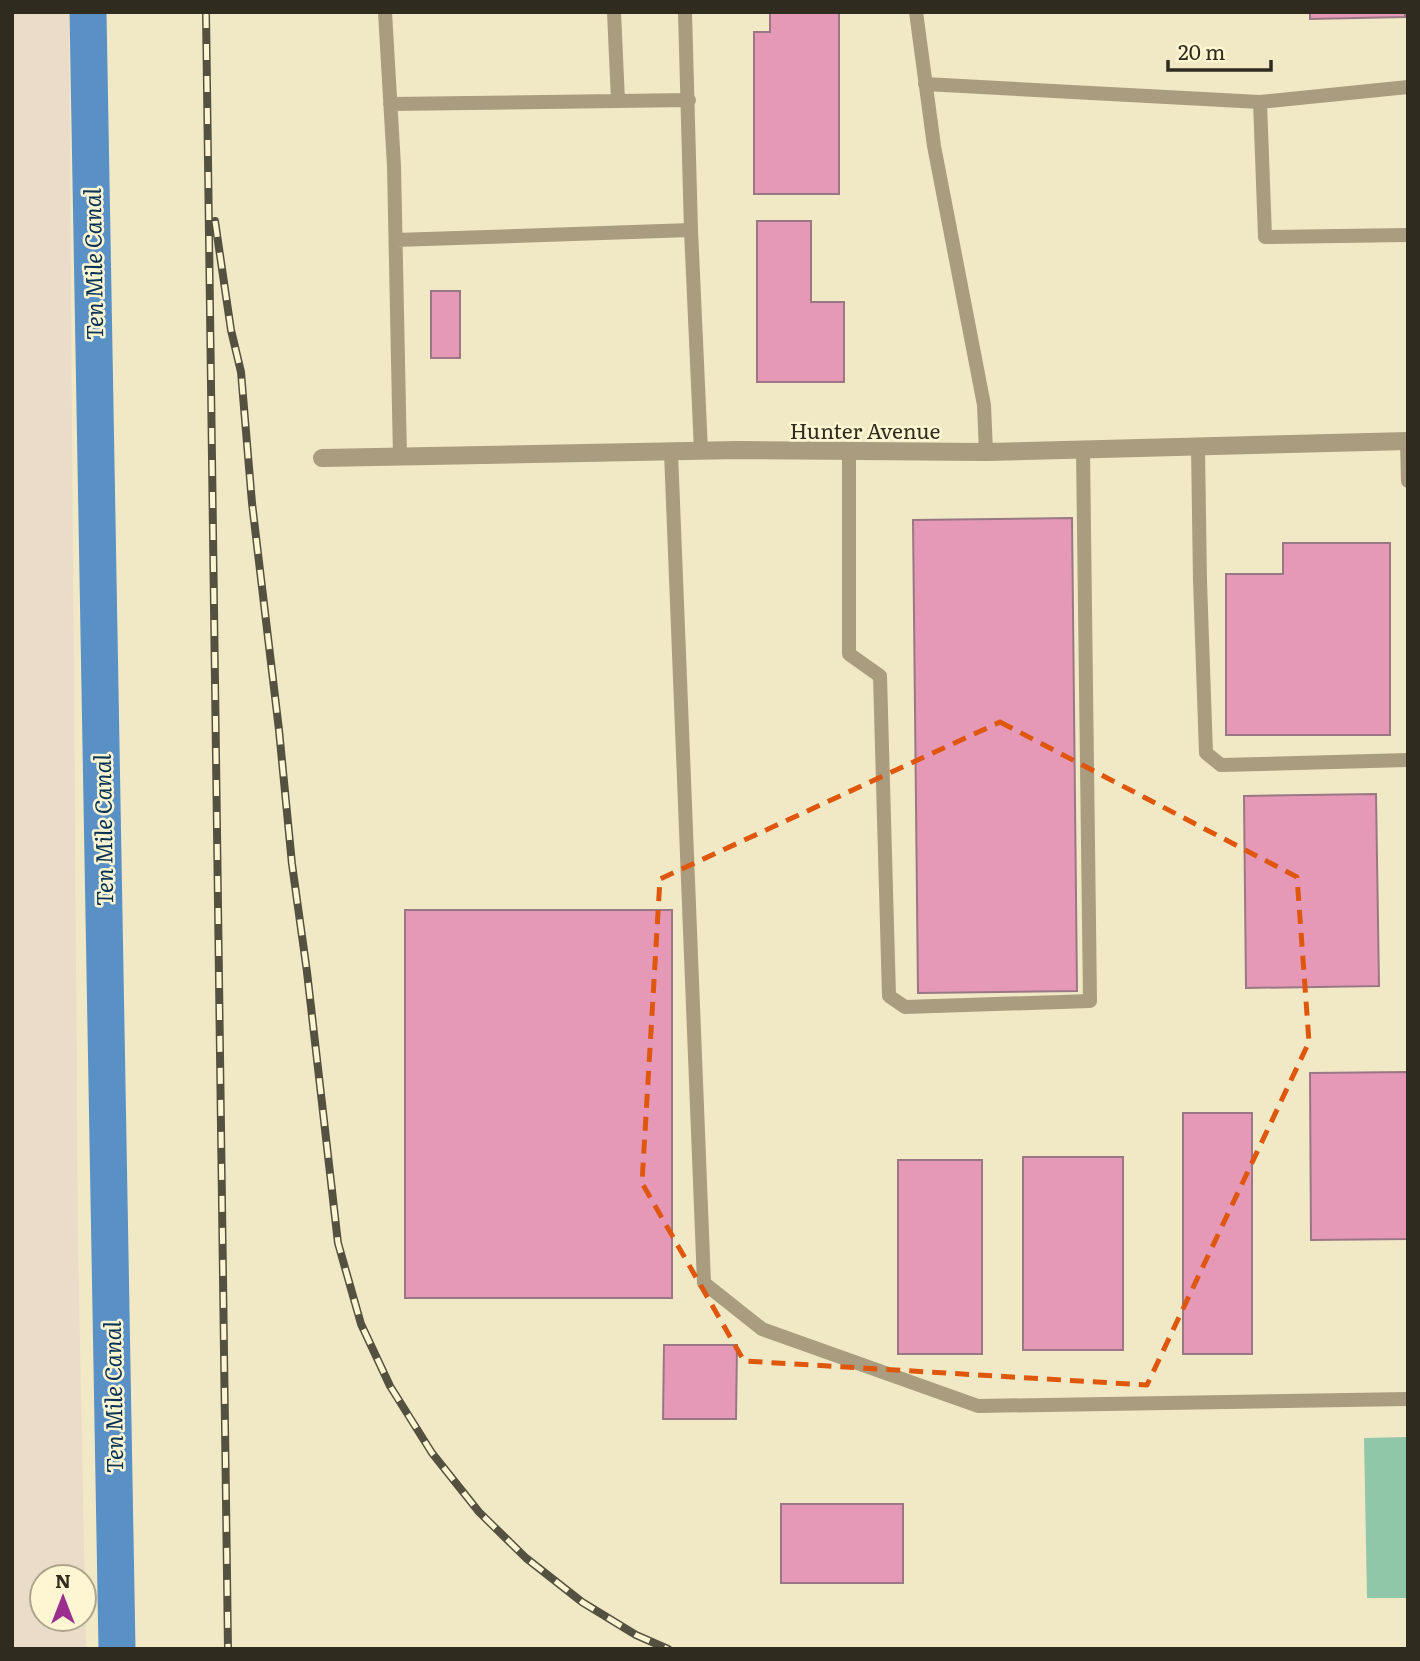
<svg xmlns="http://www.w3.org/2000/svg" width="1420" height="1661" font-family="Literata,serif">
<rect width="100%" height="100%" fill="#f1e9c6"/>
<!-- commercial -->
<path fill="#eadcc9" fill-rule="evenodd" d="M12 12H69L78 1240 86 1649H12ZM42 1577H84V1619H42Z"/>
<!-- green -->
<path fill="#90c7a8" d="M1408 1437V1598H1367L1364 1438Z"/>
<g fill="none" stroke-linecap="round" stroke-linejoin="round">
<!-- canal -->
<path stroke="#5990c5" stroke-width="37" d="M88 12 117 1649"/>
</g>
<!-- building -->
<path fill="#e599b7" stroke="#9a7784" stroke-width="2" d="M770 12H839V194H754V32H770Z
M1310 12H1405V17L1310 19Z
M757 221H811V302H844V382H757Z
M431 291H460V358H431Z
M1072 518 1077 991 918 993 913 520Z
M1283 543H1390V735H1226V574H1283Z
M1376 794 1379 986 1246 988 1244 796Z
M405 910H672V1298H405Z
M1408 1072V1239L1311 1240 1310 1073Z
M1183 1113H1252V1354H1183Z
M1023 1157H1123V1350H1023Z
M898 1160H982V1354H898Z
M664 1345H737L736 1419H663Z
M781 1504H903V1583H781Z"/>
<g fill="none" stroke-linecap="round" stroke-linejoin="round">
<!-- lane -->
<path stroke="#aa9c7e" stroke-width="14" d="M385 12 394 166 400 457
M614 12 618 101
M685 12 691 230 701 451
M916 12 934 146 984 405 986 452
M925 84 1260 102 1408 87
M1260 102 1265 237 1408 235
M390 104 689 100
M396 240 691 230
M1407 441 1408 481
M1198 447 1200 581 1206 753 1221 765 1408 760
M671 452 704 1283 762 1329 978 1406 1408 1399
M849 452V654L880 676 889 996 905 1007 1090 1001 1083 450"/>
<!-- street -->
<path stroke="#aa9c7e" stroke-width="18" d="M322 458 738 450 986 452 1408 441"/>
<!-- rail casing -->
<g stroke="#555140" stroke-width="8">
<path id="rail" d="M206 12 228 1649
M215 221 231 330 241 372 252 503 279 730 292 864 307 972 338 1243 361 1324 390 1386 432 1453 479 1512 526 1558 582 1602 636 1635 668 1649"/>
</g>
<!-- rail -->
<use href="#rail" stroke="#fef6d3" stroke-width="5" stroke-dasharray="16" stroke-linecap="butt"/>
</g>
<!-- marked area -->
<path fill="none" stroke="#df570d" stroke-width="5" stroke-dasharray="14 9" stroke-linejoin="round" d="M1000 722 1297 877 1309 1042 1147 1385 744 1361 642 1183 660 879Z"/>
<g text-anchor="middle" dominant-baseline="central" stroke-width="5" stroke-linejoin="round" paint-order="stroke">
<!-- street labels -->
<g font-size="21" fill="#2f2c1f" stroke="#fef6d3">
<text x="865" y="429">Hunter Avenue</text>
</g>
<!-- water labels -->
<g font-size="23" font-style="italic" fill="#073255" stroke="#fef6d3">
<text transform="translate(92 264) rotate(-91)">Ten Mile Canal</text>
<text transform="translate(102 830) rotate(-91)">Ten Mile Canal</text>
<text transform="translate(112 1397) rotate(-91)">Ten Mile Canal</text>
</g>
</g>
<!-- border -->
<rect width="1420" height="1661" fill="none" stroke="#2f2c1f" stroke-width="28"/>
<!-- north arrow -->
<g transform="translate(63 1598)"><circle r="33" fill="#fef6d3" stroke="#aba58b" stroke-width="2"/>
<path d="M0-5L12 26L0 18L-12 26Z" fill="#9b2f8f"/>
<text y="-10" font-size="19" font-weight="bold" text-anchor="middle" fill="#2f2c1f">N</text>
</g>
<!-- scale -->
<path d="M1168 60v10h103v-10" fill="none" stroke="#2f2c1f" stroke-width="3.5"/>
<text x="1178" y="60" font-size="21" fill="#2f2c1f" stroke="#fef6d3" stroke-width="5" paint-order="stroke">20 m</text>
</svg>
